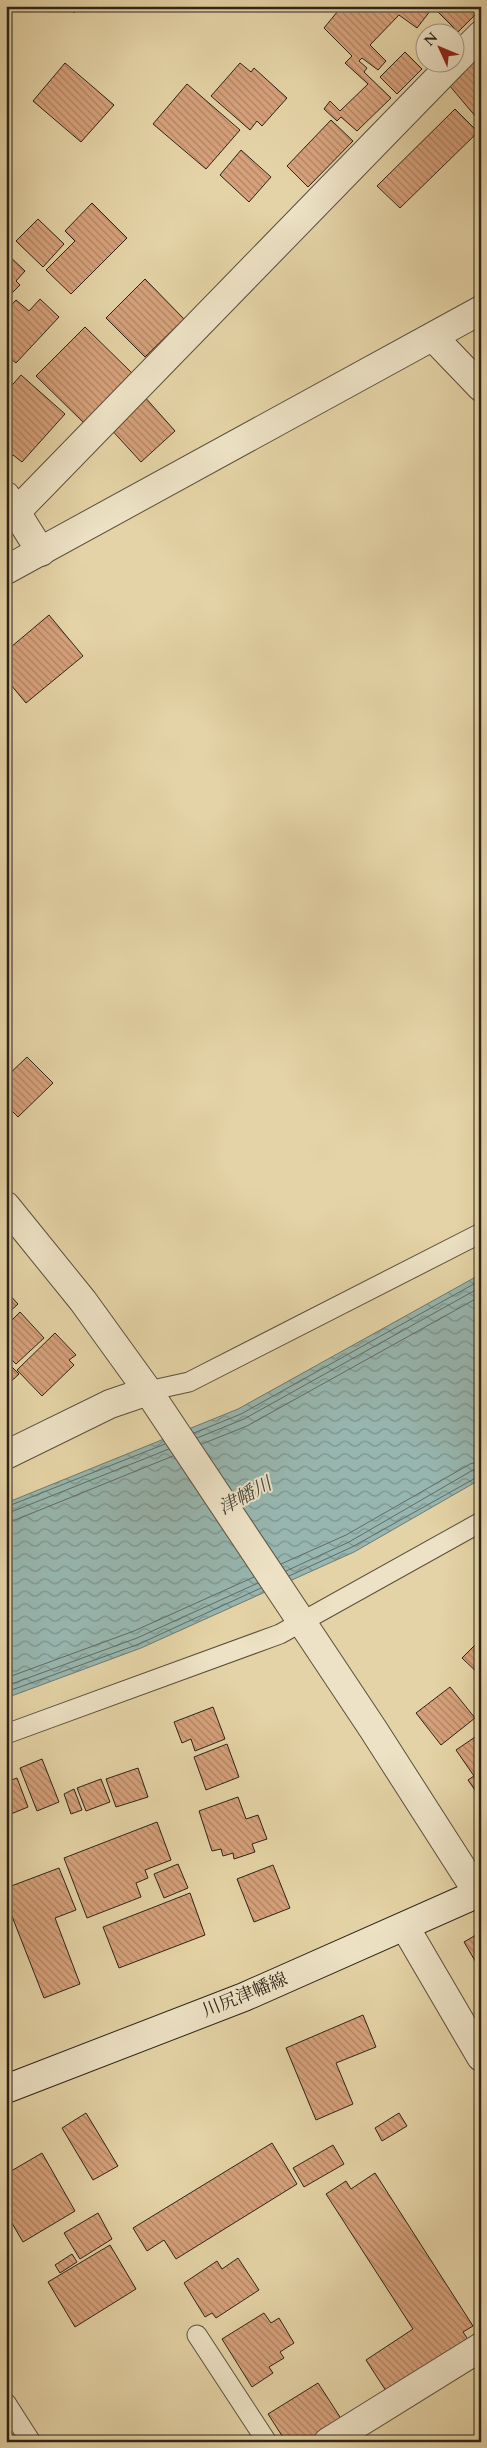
<svg xmlns="http://www.w3.org/2000/svg" width="487" height="2448" font-family="Cardo,'Noto Serif JP',serif">
<defs>
<pattern id="water-waves" width="16" height="10" patternUnits="userSpaceOnUse" patternTransform="scale(1.25)"><rect width="16" height="10" fill="#97b6af"/><path d="M0 5q4-4 8 0t8 0" fill="none" stroke="#7c948d"/></pattern>
<pattern id="building-back-hatch" width="6" height="6" patternUnits="userSpaceOnUse" patternTransform="scale(1.25)"><rect width="6" height="6" fill="#d6a17b"/><path d="M-1 5l2 2M0 0l6 6M5-1l2 2" fill="none" stroke="#ae8364"/></pattern>
</defs>
<rect width="100%" height="100%" fill="#e4d3a6"/>
<filter id="stains"><feTurbulence type="fractalNoise" baseFrequency=".004" numOctaves="4"/><feColorMatrix values="0 0 0 0 .2 0 0 0 0 .09 0 0 0 0 .02 0 0 0 .5 -.17"/></filter>
<radialGradient id="worn" r=".72"><stop offset=".6" stop-color="#630" stop-opacity="0"/><stop offset="1" stop-color="#630" stop-opacity=".3"/></radialGradient>
<!-- water -->
<path fill="url(#water-waves)" stroke="#6d7b73" d="M481 1274V1479L354 1552 141 1648 6 1698V1503L238 1409Z"/>
<g fill="none" stroke-linecap="round" stroke-linejoin="round">
<!-- shore -->
<path stroke="#626c64" stroke-width="1" d="M194 1433 241 1414 481 1280
M197 1438 244 1419 481 1287
M202 1444 247 1426 481 1296
M6 1507 165 1444
M6 1514 169 1449
M6 1521 15 1520 173 1456
M281 1564 346 1535 470 1464 481 1461
M286 1571 349 1542 473 1470 481 1469
M289 1576 352 1547 481 1475
M6 1678 134 1631 254 1577
M6 1686 137 1638 258 1583
M6 1692 139 1644 261 1588"/>
</g>
<!-- building -->
<path fill="url(#building-back-hatch)" stroke="#2d2318" d="M67 6H81L74 13Z
M342 6H434L417 28 399 15 370 45 386 61 378 70 362 58 359 61 367 68 364 72 391 98 357 131 341 117 337 121 324 109 330 101 340 111 368 84 345 63 352 56 324 28Z
M442 6H473L478 12 458 32 437 11Z
M481 48V123L444 79Z
M405 52 422 69 397 94 380 77Z
M65 63 114 105 81 142 33 101Z
M240 63 251 72 254 68 287 98 262 126 257 121 250 130 211 96Z
M187 84 240 130 206 169 153 124Z
M455 109 478 132 400 208 377 186Z
M331 120 353 141 308 187 287 166Z
M241 150 271 177 249 202 220 175Z
M92 203 127 238 71 294 46 270 75 241 65 231Z
M38 219 64 244 43 267 16 241Z
M6 253 25 271 16 281 20 285 6 299Z
M145 279 184 319 145 357 106 318Z
M40 299 59 317 16 363 6 355V311L16 300 29 311Z
M85 327 134 375 85 424 36 376Z
M21 375 65 414 22 462 13 455 6 463V392Z
M143 395 175 431 141 462 109 427Z
M49 615 83 656 26 703 6 679V642L11 647Z
M27 1057 53 1083 18 1117 6 1105V1077Z
M6 1291 18 1304 6 1315Z
M20 1312 44 1338 16 1364 6 1354V1326Z
M55 1333 76 1355 69 1360 74 1365 42 1396 17 1370Z
M6 1361 19 1374 6 1386Z
M6 1400 11 1405 6 1410Z
M481 1639V1676L462 1658Z
M450 1687 475 1718 441 1745 416 1713Z
M213 1707 225 1739 195 1751 191 1739 182 1743 174 1722Z
M481 1733V1799L468 1780 474 1776 456 1750Z
M227 1744 239 1777 206 1790 194 1757Z
M42 1759 59 1802 37 1811 20 1768Z
M138 1768 148 1797 116 1807 106 1779Z
M17 1778 28 1807 6 1816V1782Z
M101 1779 110 1802 86 1811 77 1788Z
M74 1789 82 1810 71 1814 64 1794Z
M238 1797 246 1819 258 1815 267 1839 252 1844 255 1852 234 1859 233 1853 223 1856 221 1849 212 1851 199 1811Z
M157 1822 171 1860 145 1870 148 1878 136 1883 141 1897 87 1918 64 1858Z
M178 1864 188 1888 164 1898 154 1874Z
M273 1865 290 1908 254 1922 237 1879Z
M59 1868 76 1910 55 1918 80 1984 44 1998 6 1901V1888Z
M190 1893 205 1935 119 1968 103 1927Z
M481 1932V1971L464 1942Z
M363 2015 376 2047 336 2063 353 2104 316 2120 286 2048Z
M86 2113 118 2166 93 2180 62 2128Z
M399 2113 407 2126 382 2141 375 2128Z
M272 2143 297 2184 176 2259 164 2240 147 2251 133 2228Z
M333 2145 344 2164 304 2187 293 2168Z
M42 2153 75 2211 23 2242 6 2213V2174Z
M375 2173 473 2326 463 2332 469 2341 388 2394 366 2360 413 2329 326 2194 346 2181 351 2189Z
M98 2213 112 2239 80 2259 64 2233Z
M110 2245 136 2289 75 2327 48 2282Z
M72 2254 77 2262 60 2273 55 2265Z
M238 2258 259 2290 216 2318 212 2313 205 2317 184 2283 217 2261 222 2269Z
M481 2260V2274L475 2264Z
M264 2313 271 2323 279 2318 294 2343 280 2352 284 2358 269 2367 273 2373 252 2387 222 2339Z
M318 2383 342 2420 307 2442H286L268 2414Z"/>
<g fill="none" stroke-linecap="round" stroke-linejoin="round">
<!-- service casing -->
<g stroke="#5b4f3c" stroke-width="21">
<path id="service" d="M148 1391 189 1382 481 1233
M6 1734 280 1634 481 1522
M197 2335 267 2442
M6 2403 31 2442"/>
</g>
<!-- minor casing -->
<g stroke="#5b4f3c" stroke-width="30">
<path id="minor" d="M454 62 481 35
M433 337 481 387
M6 496 41 552
M17 511 454 62
M6 1455 110 1404 148 1391
M405 1927 481 2057
M328 2442 481 2347"/>
</g>
<!-- tertiary casing -->
<g stroke="#5b4f3c" stroke-width="30">
<path id="tertiary" d="M6 570 481 310
M6 1206 83 1301 148 1391 373 1729 478 1893"/>
</g>
<!-- secondary casing -->
<g stroke="#2d2318" stroke-width="30">
<path id="secondary" d="M6 2089 244 1997 481 1892"/>
</g>
<!-- service -->
<use href="#service" stroke="#ede2c5" stroke-width="19"/>
<!-- minor -->
<use href="#minor" stroke="#ede2c5" stroke-width="28"/>
<!-- tertiary -->
<use href="#tertiary" stroke="#ede2c5" stroke-width="28"/>
<!-- secondary -->
<use href="#secondary" stroke="#ede2c5" stroke-width="28"/>
</g>
<g text-anchor="middle" dominant-baseline="central" stroke-width="4" stroke-linejoin="round" paint-order="stroke">
<!-- street labels -->
<g font-size="18" fill="#2d2318" stroke="#ede2c5">
<text transform="translate(245 1995) rotate(-22)">川尻津幡線</text>
</g>
<!-- water labels -->
<g font-size="19" font-style="italic" fill="#48483e" stroke="#ede2c5">
<text transform="translate(245 1496) rotate(-28)">津幡川</text>
</g>
</g>
<!-- margin -->
<rect width="487" height="2448" fill="none" stroke="#e4d3a6" stroke-width="25"/>
<rect x="8" y="8" width="472" height="2433" fill="none" stroke="#2d2318" stroke-width="2.5"/>
<rect x="12" y="12" width="462" height="2423" fill="none" stroke="#2d2318"/>
<!-- north arrow -->
<g transform="translate(440 48) rotate(314)"><circle r="24" fill="#ede2c5" stroke="#a09680"/>
<path d="M0-4L9 19L0 12L-9 19Z" fill="#8f2418"/>
<text y="-8" font-size="14" font-weight="bold" text-anchor="middle" fill="#2d2318">N</text>
</g>
<rect width="100%" height="100%" filter="url(#stains)"/>
<rect width="100%" height="100%" fill="url(#worn)"/>
</svg>
